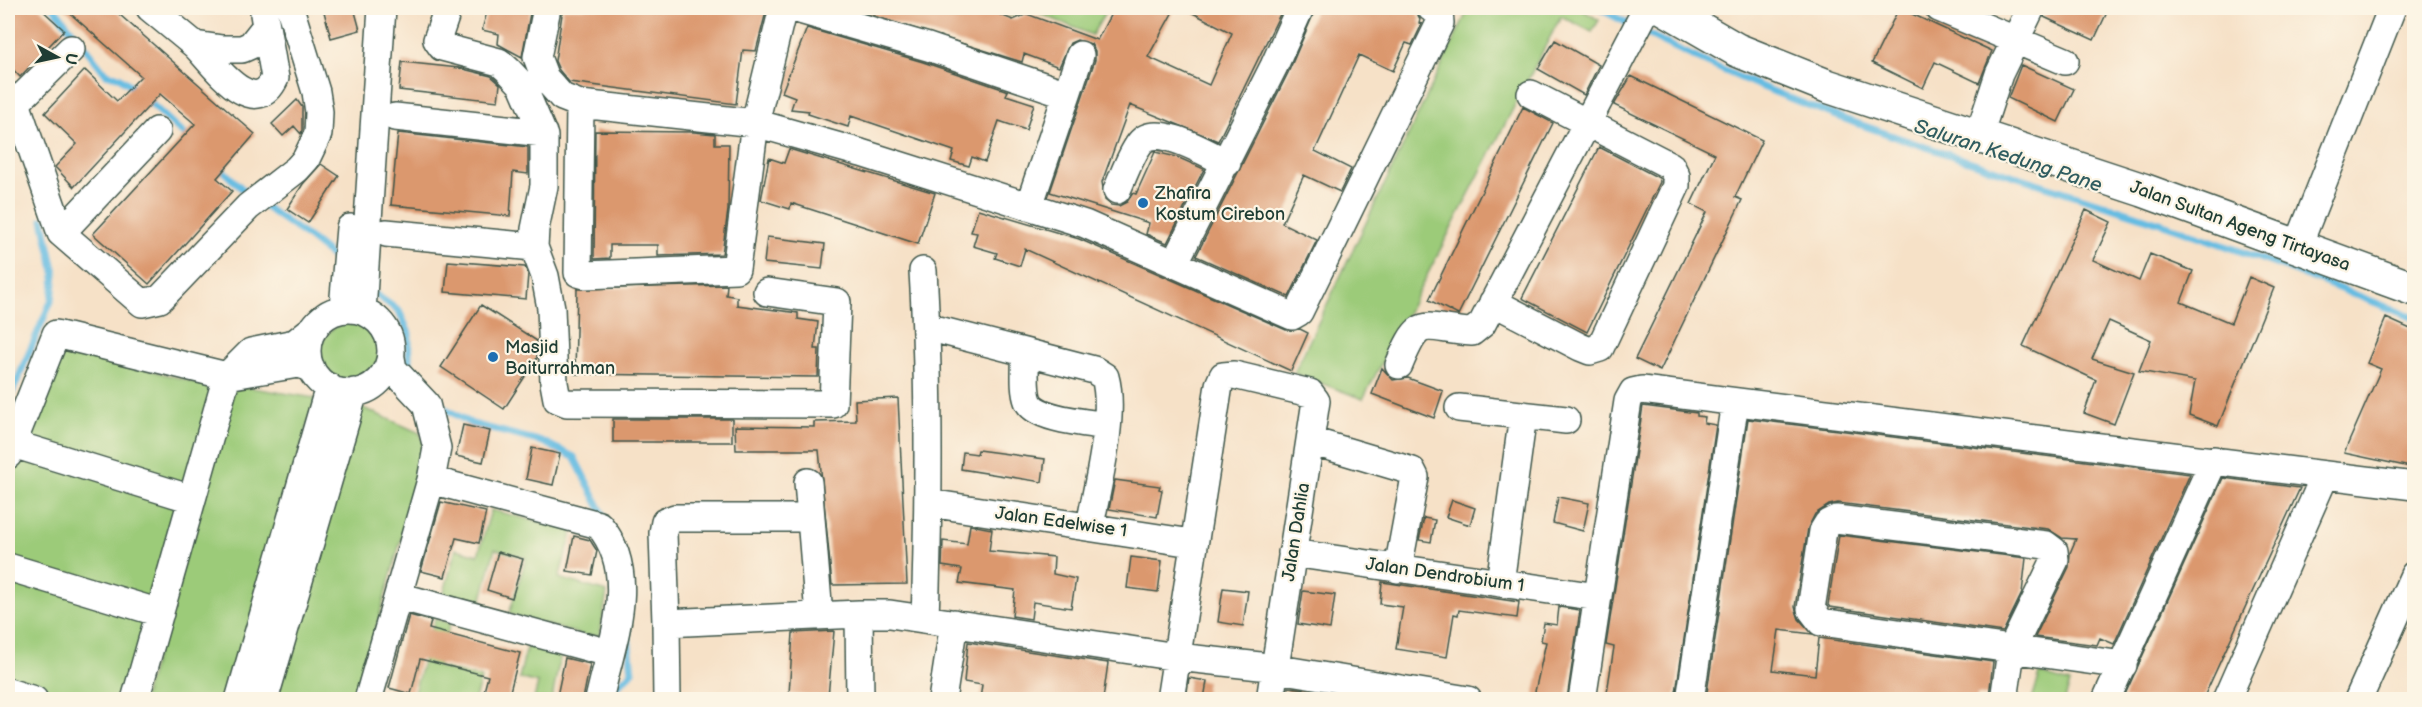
<svg xmlns="http://www.w3.org/2000/svg" width="2422" height="707" font-family="'Balsamiq Sans',sans-serif">
<rect width="100%" height="100%" fill="#fcf5e5"/>
<filter id="ink" filterUnits="userSpaceOnUse"><feTurbulence type="fractalNoise" baseFrequency=".0167" numOctaves="2"/><feDisplacementMap in="SourceGraphic" scale="12" xChannelSelector="R" yChannelSelector="G"/><feConvolveMatrix kernelMatrix="1 2 1 2 8 2 1 2 1" color-interpolation-filters="sRGB"/></filter>
<filter id="wash" filterUnits="userSpaceOnUse"><feTurbulence type="fractalNoise" baseFrequency=".008" numOctaves="4" result="noise"/><feDisplacementMap in="SourceGraphic" scale="24" xChannelSelector="R" yChannelSelector="G"/><feGaussianBlur stdDeviation="1.35" result="paint"/><feColorMatrix in="noise" values="0 0 0 0 0 0 0 0 0 0 0 0 0 0 0 0 0 1.4 0 .05"/><feComposite in="paint" operator="in"/></filter>
<g filter="url(#wash)">
<rect width="100%" height="100%" fill="#f6e1c7"/>
<!-- green -->
<path fill="#9ccb79" stroke="#5e8456" stroke-width="1.5" d="M993 8H1108L1092 35 1029 9 1011 16Z
M1469 8H1579L1599 20 1592 32 1561 16 1363 399 1294 373Z
M321 352a29 29 0 1 1 58 0a29 29 0 1 1-58 0Z
M64 347 205 385 212 394 127 699 8 700V470Z
M240 386 315 398 230 699 143 700 233 391Z
M361 407 420 433 423 440 422 465 356 699 276 700Z
M491 510 573 530 559 578 607 592 600 635 586 636 509 614 526 558 495 549 480 606 443 596 456 549 478 555Z
M435 619 450 623 438 667 481 678 475 699 412 700Z
M527 646 561 653 552 699H534L538 683 519 678Z
M2040 674 2070 683 2065 699H2032Z"/>
<g fill="none" stroke-linecap="round" stroke-linejoin="round">
<!-- stream -->
<path stroke="#65bce2" stroke-width="7" d="M54 8 106 74 119 77 138 91
M1598 8 1631 25
M1640 30C1799 114 1972 161 2142 217 2234 247 2324 282 2414 318
M146 99 190 140
M218 166 252 198
M261 204 308 237 341 264
M371 291 399 311 409 333V375
M8 402 52 299 55 274 43 220
M434 402 472 424 543 442 574 457 605 518
M611 692 632 672 627 625"/>
</g>
<g id="blocks">
<!-- building -->
<path fill="#db986e" d="M8 8H40L64 30 20 77 8 64Z
M64 8H112L255 134 217 178 232 191 149 284 93 234 195 124 160 94 74 187 55 167 77 144 45 113 85 70 117 101 141 76Z
M323 8H354L360 30 331 38Z
M488 8H531L522 57 498 44 499 34 482 30Z
M563 8H767L756 51 743 50 736 104 569 82 559 70 555 61Z
M848 8H983L1013 20 1027 14 1097 40 1114 8H1175L1148 57 1209 85 1232 33 1183 8H1283L1218 141 1130 105 1102 182 1105 200 1111 205 1119 206 1127 202 1133 193 1136 194 1155 152 1177 157 1204 169 1167 243 1146 234 1149 223 1050 192 1095 60V51L1091 44 1077 40 1070 43 1059 67 1024 54 1022 62Z
M1316 8H1411L1415 10 1420 19 1419 23 1422 24 1412 45 1406 43 1393 71 1359 55 1315 151 1351 169 1340 192 1304 175 1282 223 1317 240 1289 297 1196 256 1288 73Z
M1899 8 1992 51 1979 83 1935 62 1923 88 1872 63Z
M2047 8H2109L2094 40 2044 17Z
M807 28 923 62 1008 91 1006 95 1034 104 1026 130 999 121 985 162 972 157 969 166 951 161 954 151 851 116 848 127 808 114 809 111 791 109 795 97 782 92Z
M1555 40 1599 65 1584 95 1538 69Z
M402 62 459 68 491 76 500 84 498 101 399 90Z
M2021 65 2074 89 2058 122 2008 98Z
M1631 76 1762 140 1735 197 1742 200 1660 371 1635 359 1707 212 1691 204 1715 154 1614 105Z
M297 100 302 107V130L301 134 294 126 283 136 272 124Z
M1523 107 1553 123 1458 315 1429 300Z
M595 131 694 132 715 134V144H729L728 210 722 254 658 256V245H610V258L594 259Z
M398 133 528 147V174L513 172 510 216 391 205Z
M1599 147 1659 178 1660 182 1587 332 1522 298Z
M789 149 935 193 918 244 791 203 790 209 761 200 769 158 784 163Z
M321 164 339 176 308 223 287 209 303 184Z
M978 209 1079 239 1286 330 1300 329 1308 333 1291 371 1025 249 1020 266 995 258 997 253 973 246 977 233 971 232Z
M2086 210 2111 222 2093 260 2139 281 2150 254 2193 271 2181 302 2231 323 2249 277 2274 288 2218 426 2189 415 2195 381 2139 371 2151 340 2109 321 2092 359 2134 372 2114 424 2084 413 2096 380 2023 346Z
M767 237 825 244 822 269 764 263Z
M448 261 525 267 528 274 526 299 445 292Z
M727 285 726 295 737 297V305L798 313V319L818 322 815 349H819L818 377 575 374 577 289Z
M481 305 537 341V358L504 409 441 367Z
M2386 318 2415 331V468L2344 453 2381 369 2367 363Z
M1382 368 1393 380 1408 378 1443 391 1434 418 1372 394Z
M898 398 907 584 832 585 819 450H736L735 426 814 427V422L856 421 855 400Z
M1643 406 1697 413V416L1705 417 1704 423 1716 425 1675 699H1606L1614 647 1606 645Z
M613 419H732V442H613Z
M1748 419 2190 474 2114 644 2100 638 2097 645 2035 637 2069 567 2070 553 2076 539 2062 538 2048 529 1838 503 1829 505 1815 514 1808 528 1795 607 1799 619 1813 634 1779 630 1773 670 1815 675 1819 638 1993 662 1989 696 1977 694V699H1706Z
M463 425 490 431 483 462 456 456Z
M532 448 560 454 553 485 526 479Z
M978 450 1045 459 1042 482 961 469 963 452 977 454Z
M2223 478 2300 488 2203 699H2123Z
M1115 480 1160 486 1159 489 1162 490 1157 517 1109 509Z
M1558 497 1589 503 1583 531 1553 523Z
M1452 500 1475 508 1470 525 1446 517Z
M441 502 486 512 479 543 456 538 445 577 421 571Z
M1424 518 1435 520 1431 542 1419 540Z
M970 525 992 529 989 551 1054 557 1053 574 1076 579 1071 608 1033 602 1031 619 1012 616 1015 590 959 583 962 569 942 566 943 541 967 544Z
M1839 535 2026 558 2022 593 2003 632 1830 607 1828 605Z
M574 536 590 540 597 551 592 575 567 571Z
M498 552 523 559 512 598 487 590Z
M1131 557 1162 561 1158 592 1127 588Z
M1382 582 1519 602 1517 618 1459 610 1458 615 1454 614 1447 657 1396 649 1403 607 1380 604Z
M1223 588 1248 591 1243 626 1218 622Z
M1303 591 1335 595 1330 629 1298 624Z
M1559 607 1580 610 1567 699 1534 696 1546 642 1541 641 1544 623 1557 625Z
M409 615 431 621 429 629 520 653 508 699H482L488 676 420 659 411 694 389 688Z
M834 631 828 697 789 694 793 633Z
M968 642 1108 663 1103 699H980L982 685 964 682Z
M565 658 590 664 583 699 557 696Z
M1189 678 1207 681 1204 699H1186Z
M1288 687 1304 689 1303 699H1286Z"/>
</g>
</g>
<g filter="url(#ink)">
<use href="#blocks" fill-opacity="0" stroke="#3f564a" stroke-width="1.5"/>
<g fill="none" stroke-linecap="round" stroke-linejoin="round">
<!-- minor casing -->
<g stroke="#3f564a" stroke-width="30">
<path id="minor" d="M150 8 195 45 222 49H242L251 45 266 26 264 14
M448 8 437 40 442 47 499 62 508 70 522 85 544 136V186L535 229 534 247 545 276 551 308 554 383 557 399 567 403 833 404 837 302 767 292
M547 8 537 57 545 78 562 97 580 104 755 123 861 153 1085 224 1292 316 1299 312 1440 23 1439 12 1431 8
M793 8 928 47 1067 94 1029 206
M1939 8 2065 61
M195 45C213 63 254 123 275 78L266 26
M1067 94 1080 55
M8 96 16 103 61 233 142 303 160 299 248 207 297 169 306 159 318 134 319 112 316 92 290 8
M16 103 71 49
M580 104 578 273 585 275 736 269 755 123 783 8
M395 117 543 133
M1979 135 1999 74 2031 8
M1117 190C1124 175 1130 156 1140 143 1156 122 1208 154 1227 163
M61 233 157 131
M386 233 534 247
M2297 248 2392 8
M1175 262 1274 66 1300 8
M923 271C930 387 929 503 925 619
M1493 302 1580 347 1590 351 1600 348 1676 186V176L1671 166 1531 94
M343 308 350 228
M307 351a42 42 0 1 1 84 0a42 42 0 1 1-84 0Z
M362 311 382 8
M927 327 1094 370 1105 377C1116 415 1097 486 1090 526
M1025 353C1026 367 1023 388 1028 401 1035 419 1089 423 1107 426
M391 358 393 369 426 404 437 448 431 480 599 525C641 575 611 643 599 700
M1399 365C1421 312 1422 329 1472 332L1482 324 1647 8
M1459 408 1566 420
M1311 441 1412 471 1415 477 1398 569
M13 444 192 499
M8 455 56 334 227 376 298 364 311 368
M808 482 819 615
M929 503 1192 543
M1292 553 1598 597
M8 567 160 613
M1500 583 1523 415
M398 596 609 653
M859 614H890L1177 657 1260 666 1468 700
M666 623 663 533 665 522 675 518H811
M8 692 34 700
M135 700 227 376 251 352 295 343 315 327
M239 700 329 387
M264 700 354 392
M368 700 431 480
M667 700 666 623 859 614 860 700
M942 700 954 623
M1170 700 1219 385 1223 376 1234 375 1310 393 1316 401 1270 700
M1582 700 1628 401 1633 392 1642 390 2414 486
M1690 700 1735 402
M2004 700 2011 651 2055 560 2054 551 2046 545 1836 519 1828 523 1823 531 1811 609 1821 622 2123 665
M2106 700 2214 460
M2226 700 2325 475
M2358 700 2414 575"/>
</g>
<!-- primary casing -->
<g stroke="#3f564a" stroke-width="36">
<path id="primary" d="M1664 8 1737 50 1827 86 2143 190 2414 289"/>
</g>
<!-- minor -->
<use href="#minor" stroke="#fff" stroke-width="27"/>
<!-- primary -->
<use href="#primary" stroke="#fff" stroke-width="33"/>
</g>
</g>
<!-- markers -->
<g fill="#1f6fb2" stroke="#fcf5e5" stroke-width="2">
<circle cx="1143" cy="203" r="6"/>
<circle cx="493" cy="357" r="6"/>
</g>
<g text-anchor="middle" dominant-baseline="central" stroke-width="4.5" stroke-linejoin="round" paint-order="stroke">
<!-- poi labels -->
<g font-size="18" fill="#1f3d34" stroke="#fcf5e5" text-anchor="start">
<text x="1155" y="193">Zhafira<tspan x="1155" dy="21">Kostum Cirebon</tspan></text>
<text x="505" y="347">Masjid<tspan x="505" dy="21">Baiturrahman</tspan></text>
</g>
<!-- street labels -->
<g font-size="18" fill="#1f3d34" stroke="#fcf5e5">
<text transform="translate(2240 226) rotate(20)">Jalan Sultan Ageng Tirtayasa</text>
<text transform="translate(1061 522) rotate(8)">Jalan Edelwise 1</text>
<text transform="translate(1296 532) rotate(-81)">Jalan Dahlia</text>
<text transform="translate(1445 575) rotate(8)">Jalan Dendrobium 1</text>
</g>
<!-- water labels -->
<g font-size="20" font-style="italic" fill="#305d60" stroke="#fcf5e5">
<text transform="translate(2008 156) rotate(18)">Saluran Kedung Pane</text>
</g>
</g>
<!-- margin -->
<rect width="2422" height="707" fill="none" stroke="#fcf5e5" stroke-width="30"/>
<!-- north arrow -->
<g transform="translate(57 57) rotate(98)" stroke="#fcf5e5" stroke-width="4.5" paint-order="stroke">
<path d="M0-4.5L10 22L0 15L-10 22Z" fill="#1f3d34"/>
<text y="-9" font-size="16" font-weight="bold" text-anchor="middle" fill="#1f3d34">U</text>
</g>
</svg>
